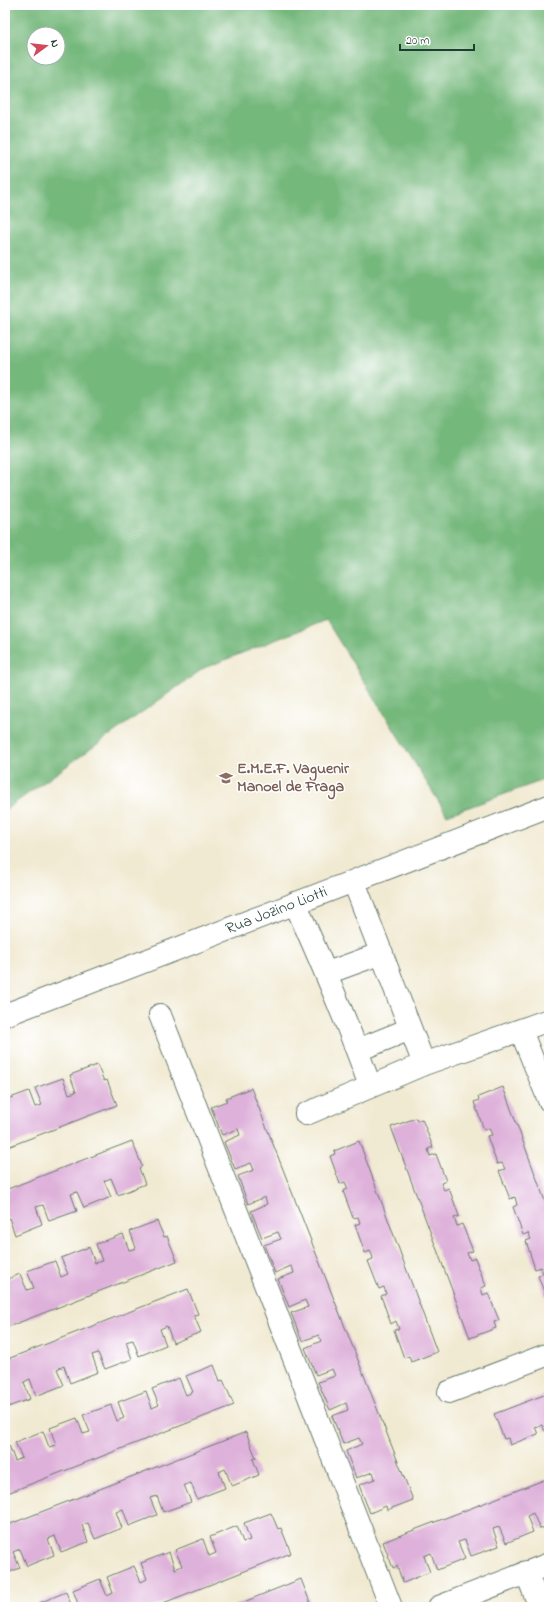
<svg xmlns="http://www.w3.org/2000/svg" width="554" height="1612" font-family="'Indie Flower',sans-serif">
<rect width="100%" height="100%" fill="#fff"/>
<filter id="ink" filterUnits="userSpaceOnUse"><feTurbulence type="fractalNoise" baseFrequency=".025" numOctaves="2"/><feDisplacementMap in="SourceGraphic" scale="8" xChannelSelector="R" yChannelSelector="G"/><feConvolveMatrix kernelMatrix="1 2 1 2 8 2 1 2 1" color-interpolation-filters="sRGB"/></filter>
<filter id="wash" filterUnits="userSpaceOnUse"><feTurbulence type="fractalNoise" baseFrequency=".012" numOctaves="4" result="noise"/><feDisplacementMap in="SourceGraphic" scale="16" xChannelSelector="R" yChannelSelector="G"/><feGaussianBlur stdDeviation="0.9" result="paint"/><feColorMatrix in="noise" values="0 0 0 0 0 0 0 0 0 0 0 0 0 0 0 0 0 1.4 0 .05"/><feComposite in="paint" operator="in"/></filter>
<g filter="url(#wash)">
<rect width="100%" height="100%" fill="#f1ead3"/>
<!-- forest -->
<path fill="#74b87b" stroke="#4a7a58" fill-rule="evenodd" d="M5 5H549V778L447 815 326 620 204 668 5 810ZM34 34H58V58H34Z"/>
<g id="blocks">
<!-- building -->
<path fill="#deb1da" d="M97 1065 104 1081 107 1080 117 1105 5 1148V1119L8 1118 5 1111V1100L29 1091 35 1107 42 1105 35 1088 63 1078 69 1094 76 1092 70 1075Z
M503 1087 549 1212V1305L538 1276 543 1274 541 1267 535 1269 526 1241 531 1239 528 1233 523 1235 513 1207 517 1205 515 1197 510 1199 499 1171 505 1169 502 1163 497 1164 487 1136 492 1135 489 1128 484 1130 474 1102 479 1100 478 1097Z
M251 1088 413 1500 387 1510 386 1506 370 1513 359 1485 375 1479 374 1475 373 1472 356 1478 346 1451 362 1444 359 1438 343 1444 332 1416 348 1410 346 1403 330 1410 318 1382 335 1376 332 1369 316 1375 305 1348 321 1341 319 1335 302 1341 291 1313 308 1307 305 1300 289 1307 278 1279 294 1273 293 1269 291 1266 275 1273 264 1245 281 1239 278 1232 262 1238 251 1211 267 1204 265 1197 248 1204 238 1176 254 1170 251 1163 235 1169 224 1142 240 1135 238 1129 222 1135 211 1107 227 1101 226 1098Z
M416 1118 417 1121 422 1119 433 1147 428 1149 430 1156 436 1154 446 1181 441 1183 444 1190 449 1188 459 1216 454 1218 457 1226 462 1224 473 1251 467 1253 470 1260 475 1258 486 1286 481 1288 483 1295 488 1293 499 1320 494 1322 496 1328 470 1338 391 1127Z
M132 1141 142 1166 139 1168 145 1184 118 1195 111 1178 104 1181 111 1197 84 1208 77 1192 71 1194 77 1211 49 1221 43 1205 36 1207 42 1224 15 1235 9 1218 5 1220V1190Z
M359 1141 437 1352 411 1362 409 1356 404 1358 394 1330 399 1329 396 1321 391 1324 381 1296 386 1294 384 1287 379 1289 368 1261 373 1259 372 1255 370 1251 365 1253 355 1225 360 1223 358 1217 353 1218 343 1191 348 1189 345 1182 340 1184 330 1156 335 1154 334 1151Z
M157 1221 164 1237 167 1236 177 1261 5 1328V1280L20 1274 27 1290 30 1289 34 1288 27 1271 55 1261 61 1277 68 1274 61 1258 89 1247 95 1263 102 1261 96 1244 123 1234 129 1250 133 1249 136 1248 130 1231Z
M188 1289 198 1314 194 1316 201 1332 173 1343 167 1326 160 1329 166 1345 139 1356 133 1340 129 1341 126 1342 132 1359 105 1369 98 1353 92 1355 98 1372 70 1383 64 1366 57 1369 64 1385 36 1396 30 1379 24 1382 30 1399 5 1408V1360Z
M214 1365 220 1381 223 1380 234 1405 5 1494V1446L9 1445 15 1461 22 1458 15 1442 43 1431 49 1447 56 1445 50 1428 77 1418 83 1434 90 1432 83 1415 111 1405 117 1421 124 1418 118 1402 146 1391 152 1408 159 1405 152 1389 179 1378 186 1395 193 1392 186 1376Z
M549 1393V1430L545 1431 542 1425 538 1426 535 1427 538 1434 510 1445 508 1438 504 1439 494 1414Z
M246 1432 256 1458 253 1459 259 1475 232 1486 225 1469 219 1472 225 1488 197 1499 191 1483 184 1485 191 1502 163 1512 157 1496 150 1498 157 1515 129 1526 123 1509 116 1512 122 1528 95 1539 88 1523 82 1525 88 1542 61 1552 55 1536 48 1539 54 1555 27 1566 20 1549 13 1552 20 1568 5 1574V1526Z
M549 1478V1526L540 1529 533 1513 527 1516 533 1532 506 1543 499 1527 493 1529 499 1546 471 1556 465 1540 458 1542 465 1559 437 1570 431 1553 424 1556 430 1572 403 1583 397 1566 393 1568 383 1542Z
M271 1513 278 1529 281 1528 291 1553 153 1607H79L73 1590 100 1579 107 1596 113 1593 107 1577 134 1566 141 1582 147 1579 141 1563 169 1552 175 1569 182 1566 175 1550 203 1539 209 1556 216 1553 210 1537 237 1526 243 1542 250 1540 244 1523Z
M301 1579 311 1605 308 1607H231Z
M66 1592 72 1607H40L39 1603Z"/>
</g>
</g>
<g filter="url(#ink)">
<use href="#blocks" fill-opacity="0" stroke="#687a6c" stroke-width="1"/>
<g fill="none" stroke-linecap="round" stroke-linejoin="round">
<!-- minor casing -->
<g stroke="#687a6c" stroke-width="24">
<path id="minor" d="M354 882 424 1064
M295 903C322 963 348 1024 370 1086
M327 973 382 953
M160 1015 391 1607
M521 1031 549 1100
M358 1050 410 1029
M306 1114 424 1064 549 1020
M449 1392 549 1354
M526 1572 540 1607
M439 1607 549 1564"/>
</g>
<!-- tertiary casing -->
<g stroke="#687a6c" stroke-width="24">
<g id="tertiary">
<path id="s1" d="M5 1015 549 806"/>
</g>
</g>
<!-- minor -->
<use href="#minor" stroke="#fff" stroke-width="22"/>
<!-- tertiary -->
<use href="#tertiary" stroke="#fff" stroke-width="22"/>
</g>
</g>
<!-- icons -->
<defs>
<g id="school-bare" transform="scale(1.08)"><path d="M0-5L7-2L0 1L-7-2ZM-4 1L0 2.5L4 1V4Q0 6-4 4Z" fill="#8d6e63" stroke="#fff" stroke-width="2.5" paint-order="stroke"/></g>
</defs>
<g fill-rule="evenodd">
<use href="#school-bare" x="226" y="778"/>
</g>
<g text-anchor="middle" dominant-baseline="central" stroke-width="3" stroke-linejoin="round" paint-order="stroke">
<!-- education labels -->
<g font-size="16" font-weight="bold" fill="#785e54" stroke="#fff" text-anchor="start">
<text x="237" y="769">E.M.E.F. Vaguenir<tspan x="237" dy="18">Manoel de Fraga</tspan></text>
</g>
<!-- street labels -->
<g font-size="16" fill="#1f3d34" stroke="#fff">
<text stroke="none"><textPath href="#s1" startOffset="291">Rua Jozino Liotti</textPath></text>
</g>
</g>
<!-- margin -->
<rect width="554" height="1612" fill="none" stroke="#fff" stroke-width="20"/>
<!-- north arrow -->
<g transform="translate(46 46) rotate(75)"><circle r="19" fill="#ffffff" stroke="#a5b1ae"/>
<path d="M0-3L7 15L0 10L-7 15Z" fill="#d1495b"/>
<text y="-6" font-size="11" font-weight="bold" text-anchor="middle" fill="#1f3d34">N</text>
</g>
<!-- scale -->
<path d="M400 44v6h74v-6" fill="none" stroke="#1f3d34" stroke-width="2"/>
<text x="406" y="44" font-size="12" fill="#1f3d34" stroke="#ffffff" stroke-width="3" paint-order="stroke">20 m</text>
</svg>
